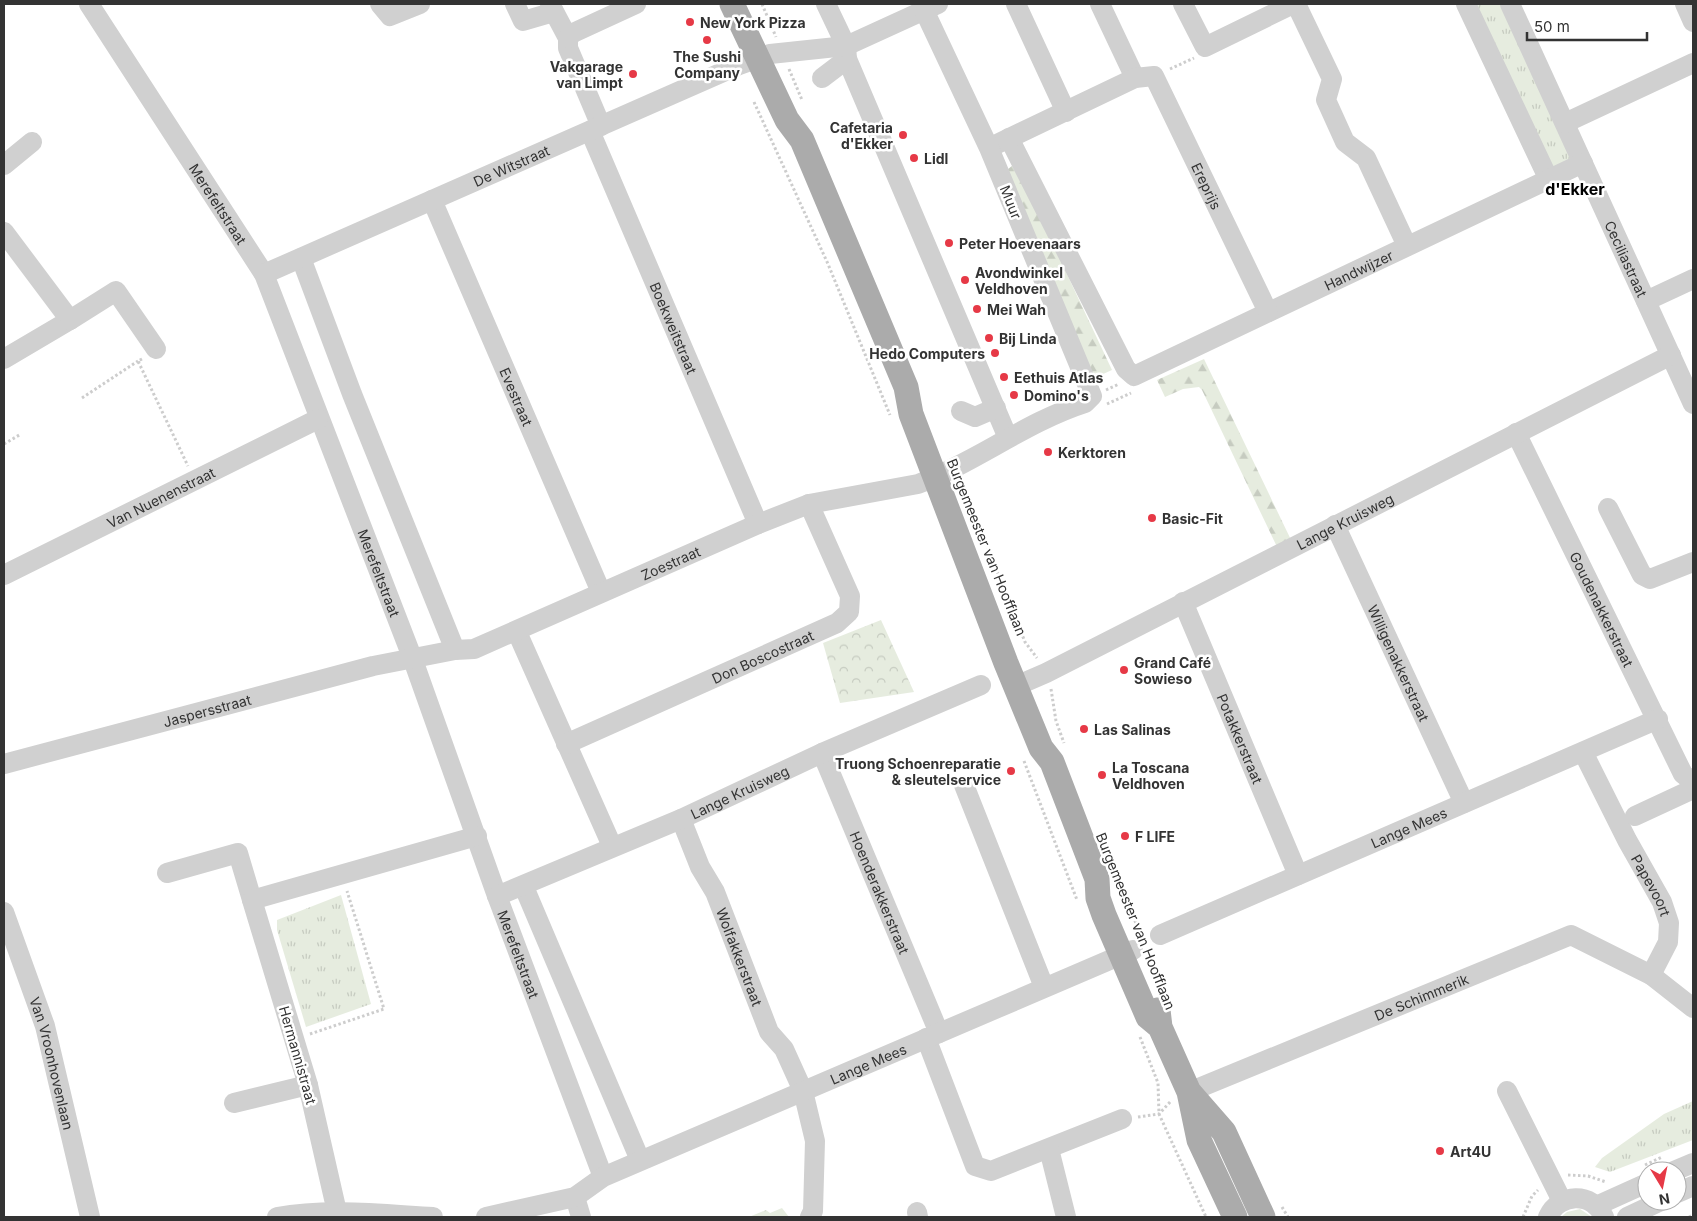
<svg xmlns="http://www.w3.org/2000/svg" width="1697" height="1221" font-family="Inter,sans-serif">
<defs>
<pattern id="grass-tufts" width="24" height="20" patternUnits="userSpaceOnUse" patternTransform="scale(1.25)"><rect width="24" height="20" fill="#e6ecdf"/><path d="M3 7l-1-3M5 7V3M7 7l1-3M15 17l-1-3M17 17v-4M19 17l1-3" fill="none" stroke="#c6cbc0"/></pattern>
<pattern id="forest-firs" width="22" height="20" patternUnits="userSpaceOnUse" patternTransform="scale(1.25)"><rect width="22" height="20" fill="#e6ecdf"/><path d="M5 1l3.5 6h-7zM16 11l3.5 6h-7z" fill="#c6cbc0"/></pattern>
<pattern id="park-crowns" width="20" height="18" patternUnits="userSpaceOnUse" patternTransform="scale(1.25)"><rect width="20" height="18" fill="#e6ecdf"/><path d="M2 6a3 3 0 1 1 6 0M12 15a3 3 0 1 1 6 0" fill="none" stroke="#c6cbc0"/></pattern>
</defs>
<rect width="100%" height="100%" fill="#fff"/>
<!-- grass -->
<path fill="url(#grass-tufts)" d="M1474 4H1502L1579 168 1556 178Z
M341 895 371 1004 306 1027 277 930V920Z
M1693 1101V1140L1610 1172 1595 1167 1602 1158 1664 1114Z
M1580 1209 1592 1217H1561L1567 1212Z"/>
<!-- forest -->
<path fill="url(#forest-firs)" d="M1013 165 1018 170 1112 370 1092 379 1007 170Z
M1204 359 1293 544 1279 551 1202 390 1199 387 1183 389 1165 397 1157 380Z"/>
<!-- park -->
<path fill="url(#park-crowns)" d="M881 620 914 692 840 703 823 643Z
M782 1208 789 1217H749L766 1210 770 1213Z"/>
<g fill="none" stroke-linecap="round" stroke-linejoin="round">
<!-- path -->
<path stroke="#cdcdcd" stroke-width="3" stroke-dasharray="2.5 2.5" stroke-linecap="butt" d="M762 4 776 37
M789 69 802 100
M1170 69 1194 58
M754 102 828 264 890 415
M142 359 138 361 188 466
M1106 390 1119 384
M82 398 138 361
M1107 404 1131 393
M4 444 21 434
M962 483 1025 642 1037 658
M1051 689 1056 721 1064 743
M1024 761 1077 900
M1118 879 1141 936
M1149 955 1165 991
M310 1034 384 1009 347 891
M1140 1037 1158 1083 1159 1114 1206 1217
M1138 1117 1159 1114 1171 1101
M1645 1165 1662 1157
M1568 1175 1588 1176 1606 1182
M1282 1207 1288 1217
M1523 1217 1532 1196 1538 1190
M1689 1217 1693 1215"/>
<!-- minor -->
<g stroke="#d0d0d0" stroke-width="20">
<path id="s1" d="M89 4 264 274 412 657 497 896 603 1177"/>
<path d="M380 4 390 16 420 4"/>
<path d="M515 4 523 21 554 12"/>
<path d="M550 4 568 38V48L601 126"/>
<path d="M826 4 846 46 847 59 1008 438"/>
<path d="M1016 4 1066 112"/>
<path d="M1100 4 1135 78"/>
<path d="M1183 4 1205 47 1293 4"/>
<path d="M1296 4 1332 79 1326 100 1345 142 1366 158 1407 246"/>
<path d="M1466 4 1549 180"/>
<path id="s2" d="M1510 4 1693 404"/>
<path d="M1685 4 1693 22"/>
<path d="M568 38 573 33 636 4"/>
<path d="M822 78 847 59"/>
<path d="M1565 123 1693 63"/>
<path id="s3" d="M590 131 758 524"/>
<path id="s4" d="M1009 138 1126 369 1134 376 1583 163"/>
<path id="s5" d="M997 144 1135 78 1154 76 1268 312"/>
<path d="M4 165 32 142"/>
<path id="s6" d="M432 200 601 592"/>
<path d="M4 232 70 320 4 359"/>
<path d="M301 258 352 394 455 650"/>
<path id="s7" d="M264 274 739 65 770 54 846 46 938 4"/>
<path d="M1646 301 1693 279"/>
<path d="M70 320 116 291 156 349"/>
<path d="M961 411 975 417 996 408"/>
<path id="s8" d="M1516 433 1683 774 1693 782"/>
<path d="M1608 508 1642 575 1650 579 1693 562"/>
<path id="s9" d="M1335 525 1464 803"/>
<path id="s10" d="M4 575 318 419"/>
<path id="s11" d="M1183 602 1298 875"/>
<path d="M517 632 612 846"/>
<path id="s12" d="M1016 686 1046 673 1671 355"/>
<path id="s13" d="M566 744 837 623 849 612 850 596 809 504"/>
<path id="s14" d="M1583 752 1627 840 1662 902 1669 923 1668 942 1651 975"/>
<path id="s15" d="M822 753 939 1033"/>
<path id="s16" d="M4 764 373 666 455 650 474 649 758 524 809 504 918 484C976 462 1026 422 1085 403L1092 396 989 148 924 10"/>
<path d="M964 785 1044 987"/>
<path d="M1635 816 1693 789"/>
<path id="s17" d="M681 819 700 867 715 892 769 1032 784 1049 803 1091 815 1141 813 1211 810 1217"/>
<path d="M167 873 238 853 252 900"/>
<path d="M524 887 640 1160"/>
<path id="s18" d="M497 896 681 819 822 753 981 685"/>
<path id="s19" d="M4 912 45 1026 90 1217"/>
<path id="s20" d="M1160 935 1658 719"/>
<path d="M926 1038 975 1166 991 1171 1122 1119"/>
<path d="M1507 1091 1562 1201"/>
<path id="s21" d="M1189 1092 1571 935 1651 975 1693 1008"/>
<path d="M234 1103 308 1085"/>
<path d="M1049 1149 1066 1217"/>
<path d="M1674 1171 1693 1163"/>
<path d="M1677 1193 1693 1186"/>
<path d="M575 1197 581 1217"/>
<path d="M1596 1206 1647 1183"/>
<path d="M337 1212 308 1085 252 900 477 836"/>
<path d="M917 1212 918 1217"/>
<path d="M277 1217C328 1208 381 1214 433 1217"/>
<path id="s22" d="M486 1217 575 1197 603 1177 1133 950"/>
<path d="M1548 1217C1559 1193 1592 1191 1604 1217"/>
<path d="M1627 1217 1661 1201"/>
</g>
<!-- major -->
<path stroke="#ababab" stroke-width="25" d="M732 4 787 120 802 140 906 387 911 414 1006 663 1041 748 1052 762 1097 879 1098 898 1104 915 1148 1017 1160 1027
M1158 1010 1160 1027 1189 1092 1199 1140 1235 1217
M1190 1093 1224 1132 1263 1217"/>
</g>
<!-- markers -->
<g fill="#e63946" stroke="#fff" stroke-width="2">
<circle cx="690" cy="22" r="5"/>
<circle cx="707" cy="40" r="5"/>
<circle cx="633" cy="74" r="5"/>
<circle cx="903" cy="135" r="5"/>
<circle cx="914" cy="158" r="5"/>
<circle cx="949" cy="243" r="5"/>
<circle cx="965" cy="280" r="5"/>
<circle cx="977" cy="309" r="5"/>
<circle cx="989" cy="338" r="5"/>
<circle cx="995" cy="353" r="5"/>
<circle cx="1004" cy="377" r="5"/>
<circle cx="1014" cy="395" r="5"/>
<circle cx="1048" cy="452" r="5"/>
<circle cx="1152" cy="518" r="5"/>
<circle cx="1124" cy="670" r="5"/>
<circle cx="1084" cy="729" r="5"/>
<circle cx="1011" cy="771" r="5"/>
<circle cx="1102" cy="775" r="5"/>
<circle cx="1125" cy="836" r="5"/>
<circle cx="1440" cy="1151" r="5"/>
</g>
<g text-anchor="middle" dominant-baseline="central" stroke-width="5" stroke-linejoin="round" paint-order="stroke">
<!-- poi labels -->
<g font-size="14" font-weight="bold" fill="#333" stroke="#fff" text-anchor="start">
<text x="700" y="22">New York Pizza</text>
<text x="707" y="56" text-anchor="middle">The Sushi<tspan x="707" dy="16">Company</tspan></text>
<text x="623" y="66" text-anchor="end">Vakgarage<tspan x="623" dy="16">van Limpt</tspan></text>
<text x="893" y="127" text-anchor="end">Cafetaria<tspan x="893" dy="16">d'Ekker</tspan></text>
<text x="924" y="158">Lidl</text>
<text x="959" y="243">Peter Hoevenaars</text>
<text x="975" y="272">Avondwinkel<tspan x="975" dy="16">Veldhoven</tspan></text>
<text x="987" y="309">Mei Wah</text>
<text x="999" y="338">Bij Linda</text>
<text x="985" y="353" text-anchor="end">Hedo Computers</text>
<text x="1014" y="377">Eethuis Atlas</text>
<text x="1024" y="395">Domino's</text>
<text x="1058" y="452">Kerktoren</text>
<text x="1162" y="518">Basic-Fit</text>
<text x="1134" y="662">Grand Café<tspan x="1134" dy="16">Sowieso</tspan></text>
<text x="1094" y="729">Las Salinas</text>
<text x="1001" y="763" text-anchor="end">Truong Schoenreparatie<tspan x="1001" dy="16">&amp; sleutelservice</tspan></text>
<text x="1112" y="767">La Toscana<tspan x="1112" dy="16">Veldhoven</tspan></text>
<text x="1135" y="836">F LIFE</text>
<text x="1450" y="1151">Art4U</text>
</g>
<!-- street labels -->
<g font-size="14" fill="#333" stroke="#fff">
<text stroke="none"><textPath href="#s7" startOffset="270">De Witstraat</textPath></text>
<text stroke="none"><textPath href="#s5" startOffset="294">Ereprijs</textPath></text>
<text transform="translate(1011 202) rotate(68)">Muur</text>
<text stroke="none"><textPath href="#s1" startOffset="238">Merefeltstraat</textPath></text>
<text stroke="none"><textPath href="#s2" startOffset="280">Ceciliastraat</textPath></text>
<text stroke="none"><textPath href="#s4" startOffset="518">Handwijzer</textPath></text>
<text stroke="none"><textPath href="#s3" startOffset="214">Boekweitstraat</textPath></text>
<text stroke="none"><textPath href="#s6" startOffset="214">Evestraat</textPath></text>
<text stroke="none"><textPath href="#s10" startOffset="175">Van Nuenenstraat</textPath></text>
<text stroke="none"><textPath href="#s12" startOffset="368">Lange Kruisweg</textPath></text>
<text transform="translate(987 547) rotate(68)">Burgemeester van Hoofflaan</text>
<text stroke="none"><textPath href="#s16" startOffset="699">Zoestraat</textPath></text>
<text stroke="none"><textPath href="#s1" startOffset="642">Merefeltstraat</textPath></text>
<text stroke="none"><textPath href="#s8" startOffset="196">Goudenakkerstraat</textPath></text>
<text stroke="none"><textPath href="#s13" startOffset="215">Don Boscostraat</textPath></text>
<text stroke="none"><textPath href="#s9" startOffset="152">Willigenakkerstraat</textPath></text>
<text stroke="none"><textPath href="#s16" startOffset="210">Jaspersstraat</textPath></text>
<text stroke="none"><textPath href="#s11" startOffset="148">Potakkerstraat</textPath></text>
<text stroke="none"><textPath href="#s18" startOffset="264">Lange Kruisweg</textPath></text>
<text stroke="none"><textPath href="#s20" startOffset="271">Lange Mees</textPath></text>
<text stroke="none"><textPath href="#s14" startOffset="150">Papevoort</textPath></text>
<text stroke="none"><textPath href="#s15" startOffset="151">Hoenderakkerstraat</textPath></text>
<text transform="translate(1136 921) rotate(68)">Burgemeester van Hoofflaan</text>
<text stroke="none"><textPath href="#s1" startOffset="1048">Merefeltstraat</textPath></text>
<text stroke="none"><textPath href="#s17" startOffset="150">Wolfakkerstraat</textPath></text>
<text stroke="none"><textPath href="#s21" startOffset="251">De Schimmerik</textPath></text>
<text transform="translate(298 1055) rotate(74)">Hermannistraat</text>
<text stroke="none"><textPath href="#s19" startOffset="159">Van Vroonhovenlaan</textPath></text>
<text stroke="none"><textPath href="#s22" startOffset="414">Lange Mees</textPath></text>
</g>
<!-- quarter labels -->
<g font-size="16" font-weight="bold" fill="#000" stroke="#fff">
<text x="1575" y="189">d'Ekker</text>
</g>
</g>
<!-- border -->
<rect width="1697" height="1221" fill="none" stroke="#333333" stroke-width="10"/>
<!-- north arrow -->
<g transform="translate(1662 1186) rotate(170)"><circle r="24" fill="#ffffff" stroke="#adadad"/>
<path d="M0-4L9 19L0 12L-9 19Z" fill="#e63946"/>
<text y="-8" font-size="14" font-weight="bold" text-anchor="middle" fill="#333333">N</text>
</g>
<!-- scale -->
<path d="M1527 32v8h120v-8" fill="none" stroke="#333333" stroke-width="2.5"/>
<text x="1534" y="32" font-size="15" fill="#333333" stroke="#ffffff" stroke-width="4" paint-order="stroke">50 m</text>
</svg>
